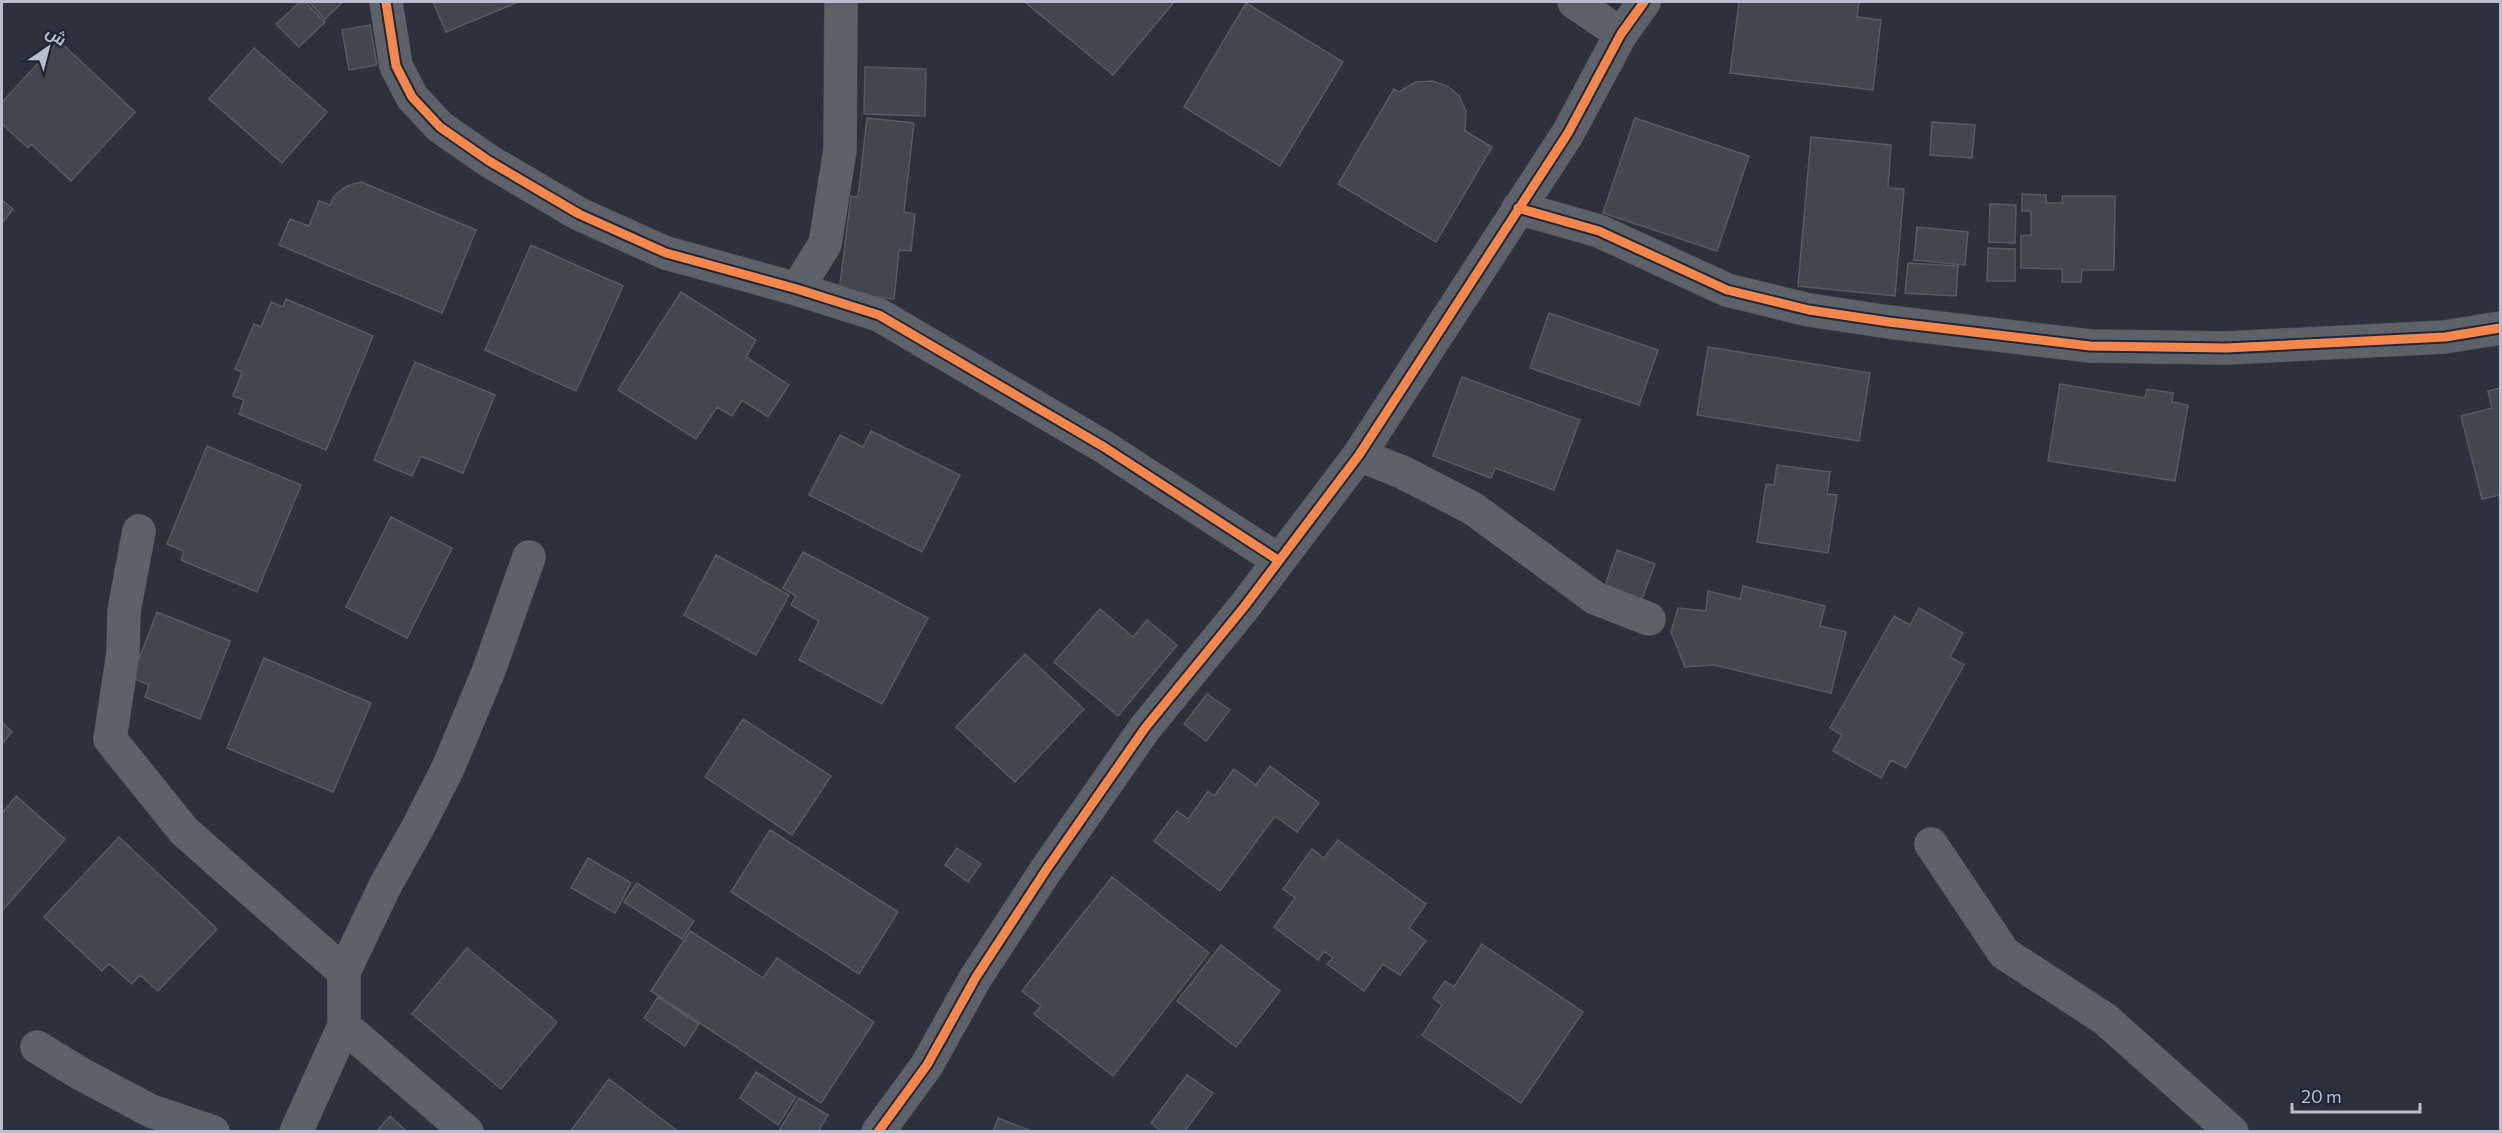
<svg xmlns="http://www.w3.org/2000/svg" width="2502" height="1133" font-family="Commissioner,Cairo,sans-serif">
<rect width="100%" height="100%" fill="#2c323d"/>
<!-- building -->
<path fill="#41464f" stroke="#555a64" stroke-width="1.5" d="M300 2H305L325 22 299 47 276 24Z
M309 2H343L325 19Z
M433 2H518L446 32Z
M1025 2H1174L1113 75Z
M1739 2H1859L1857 17 1881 20 1873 90 1730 73Z
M1246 3 1343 62 1280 166 1184 107Z
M370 25 377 65 349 70 342 30Z
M59 41 135 112 71 181 31 144 28 148 2 124V102Z
M254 48 327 112 282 163 209 99Z
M865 67 926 69 925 116 864 114Z
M1432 81 1447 86 1459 96 1466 111 1465 131 1492 147 1436 242 1338 184 1394 89 1399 92 1416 82Z
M867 118 914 123 904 212 915 214 911 251 899 250 894 299 839 292 851 196 858 197Z
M1635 118 1749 156 1717 251 1603 213Z
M1932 122 1975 125 1972 158 1930 155Z
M1811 137 1891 145 1888 188 1904 189 1895 296 1798 286Z
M361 182 476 230 442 313 279 245 290 219 309 226 319 201 330 205 335 195 347 186Z
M2022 194 2046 195V203H2063L2062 196H2115L2114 270H2082L2081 282H2062V269L2021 268V236L2031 235V211H2022Z
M2 200 13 209 2 223Z
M1990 204 2016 205 2015 243 1989 242Z
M1917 227 1968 232 1965 265 1914 260Z
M531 245 623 286 576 391 485 350Z
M1988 248 2015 249V281H1987Z
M1908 263 1958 266 1956 296 1905 293Z
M681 292 756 340 746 357 789 385 768 417 742 400 732 416 717 407 696 439 618 390Z
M286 299 373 336 326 450 239 414 244 400 233 396 242 372 235 369 254 324 261 327 271 302 283 307Z
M1549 313 1658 350 1639 405 1530 368Z
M1708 347 1870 373 1859 441 1697 415Z
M415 362 495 395 463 473 421 456 412 476 374 460Z
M1462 377 1580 420 1554 490 1495 468 1491 478 1433 456Z
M2060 384 2145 398 2147 389 2173 393 2172 402 2188 405 2175 481 2048 461Z
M2500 388V495L2482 499 2461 416 2492 408 2488 391Z
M871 431 960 475 922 552 809 495 840 435 863 447Z
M207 446 301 485 257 592 181 560 184 551 167 544Z
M1777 465 1830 472 1827 494 1837 495 1828 553 1757 542 1766 484 1774 485Z
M391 517 452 548 407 638 346 607Z
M1617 550 1655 564 1642 599 1605 586Z
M803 552 928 618 882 704 799 660 819 621 791 605 796 596 783 588Z
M716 555 789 595 756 655 684 615Z
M1743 586 1825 606 1820 626 1846 632 1831 693 1714 665 1685 667 1671 632 1678 608 1706 611 1708 591 1740 599Z
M1919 608 1963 633 1950 657 1964 665 1906 768 1891 760 1881 778 1833 751 1842 735 1830 728 1894 616 1910 625Z
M1100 609 1133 637 1147 620 1177 645 1118 716 1054 662Z
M157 612 230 641 200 719 145 697 149 685 132 678Z
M1025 654 1084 709 1015 782 956 727Z
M264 658 371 703 333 792 227 748Z
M1207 694 1230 710 1206 741 1184 724Z
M743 719 831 776 792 835 705 777Z
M2 722 12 732 2 744Z
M1270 766 1319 803 1297 832 1275 816 1220 891 1154 841 1177 811 1188 819 1208 791 1214 796 1234 769 1256 785Z
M16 796 65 839 2 911V813Z
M770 830 898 912 859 974 731 892Z
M119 837 217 929 158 991 140 975 132 984 109 964 102 971 44 917Z
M1338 840 1426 904 1409 928 1426 941 1400 975 1383 964 1364 991 1327 964 1333 958 1324 951 1318 960 1274 927 1295 898 1283 889 1312 849 1324 858Z
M957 848 981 864 968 882 945 865Z
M588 858 631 883 615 913 571 888Z
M1112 877 1209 953 1113 1076 1034 1014 1041 1006 1022 991Z
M637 883 694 921 682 939 624 902Z
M690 931 763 978 777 958 874 1022 821 1103 651 991Z
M1482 944 1583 1012 1521 1103 1422 1035 1442 1005 1433 998 1445 981 1454 987Z
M1221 945 1280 991 1236 1047 1177 1001Z
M467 948 557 1022 501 1089 412 1014Z
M658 997 699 1024 685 1046 644 1018Z
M756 1072 796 1097 778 1125 740 1098Z
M1187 1075 1213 1093 1184 1132H1162L1151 1123Z
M609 1079 679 1132H570Z
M799 1098 828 1115 818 1132H784L780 1129Z
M390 1116 407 1132H376Z
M998 1118 1034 1132H993Z"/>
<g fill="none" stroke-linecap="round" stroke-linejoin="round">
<!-- minor casing -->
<g stroke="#494d55" stroke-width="34">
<path id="minor" d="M386 2 396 66 412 97 440 127 489 161 579 214 666 253 797 289 879 315 1104 447 1278 560
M1574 2 1621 34
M1518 208 1599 231 1727 290 1809 310 1889 322 2090 346 2226 348 2445 337 2500 328
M797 289 825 244 840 150 841 2
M1359 455 1402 472 1472 508 1595 598 1649 619
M139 531 124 611 123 653 110 739 184 831 344 972V1026L467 1132
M1931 844 2004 953 2105 1019 2232 1132
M344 972 386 884 417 829 448 768 489 670 529 557
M37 1047 81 1074 151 1111 213 1132
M296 1132 344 1026
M878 1132 927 1065 976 977 1046 870 1145 728 1244 607 1359 455 1568 133 1621 34 1644 2"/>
</g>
<!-- minor -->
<use href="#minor" stroke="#5d616a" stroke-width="33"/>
<!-- cycleway casing -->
<g stroke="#1f2838" stroke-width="13">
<path id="cycleway" d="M386 2 396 66 412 97 440 127 489 161 579 214 666 253 797 289 879 315 1104 447 1278 560
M1518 208 1599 231 1727 290 1809 310 1889 322 2090 346 2226 348 2445 337 2500 328
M878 1132 927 1065 976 977 1046 870 1145 728 1244 607 1359 455 1568 133 1621 34 1644 2"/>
</g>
<!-- cycleway -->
<use href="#cycleway" stroke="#f5874c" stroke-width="9"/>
</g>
<!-- border -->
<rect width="2502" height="1133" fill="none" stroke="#b8becd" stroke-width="6"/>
<!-- north arrow -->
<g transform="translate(48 48) rotate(35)" stroke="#1f2838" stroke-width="4.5" paint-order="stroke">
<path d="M0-4.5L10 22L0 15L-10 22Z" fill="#b8becd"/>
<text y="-9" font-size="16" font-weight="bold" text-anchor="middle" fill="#b8becd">ش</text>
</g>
<!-- scale -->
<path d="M2292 1103v9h128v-9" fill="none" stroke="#b8becd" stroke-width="3"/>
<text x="2301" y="1103" font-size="18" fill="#b8becd" stroke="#1f2838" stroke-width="4.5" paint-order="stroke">20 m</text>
</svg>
